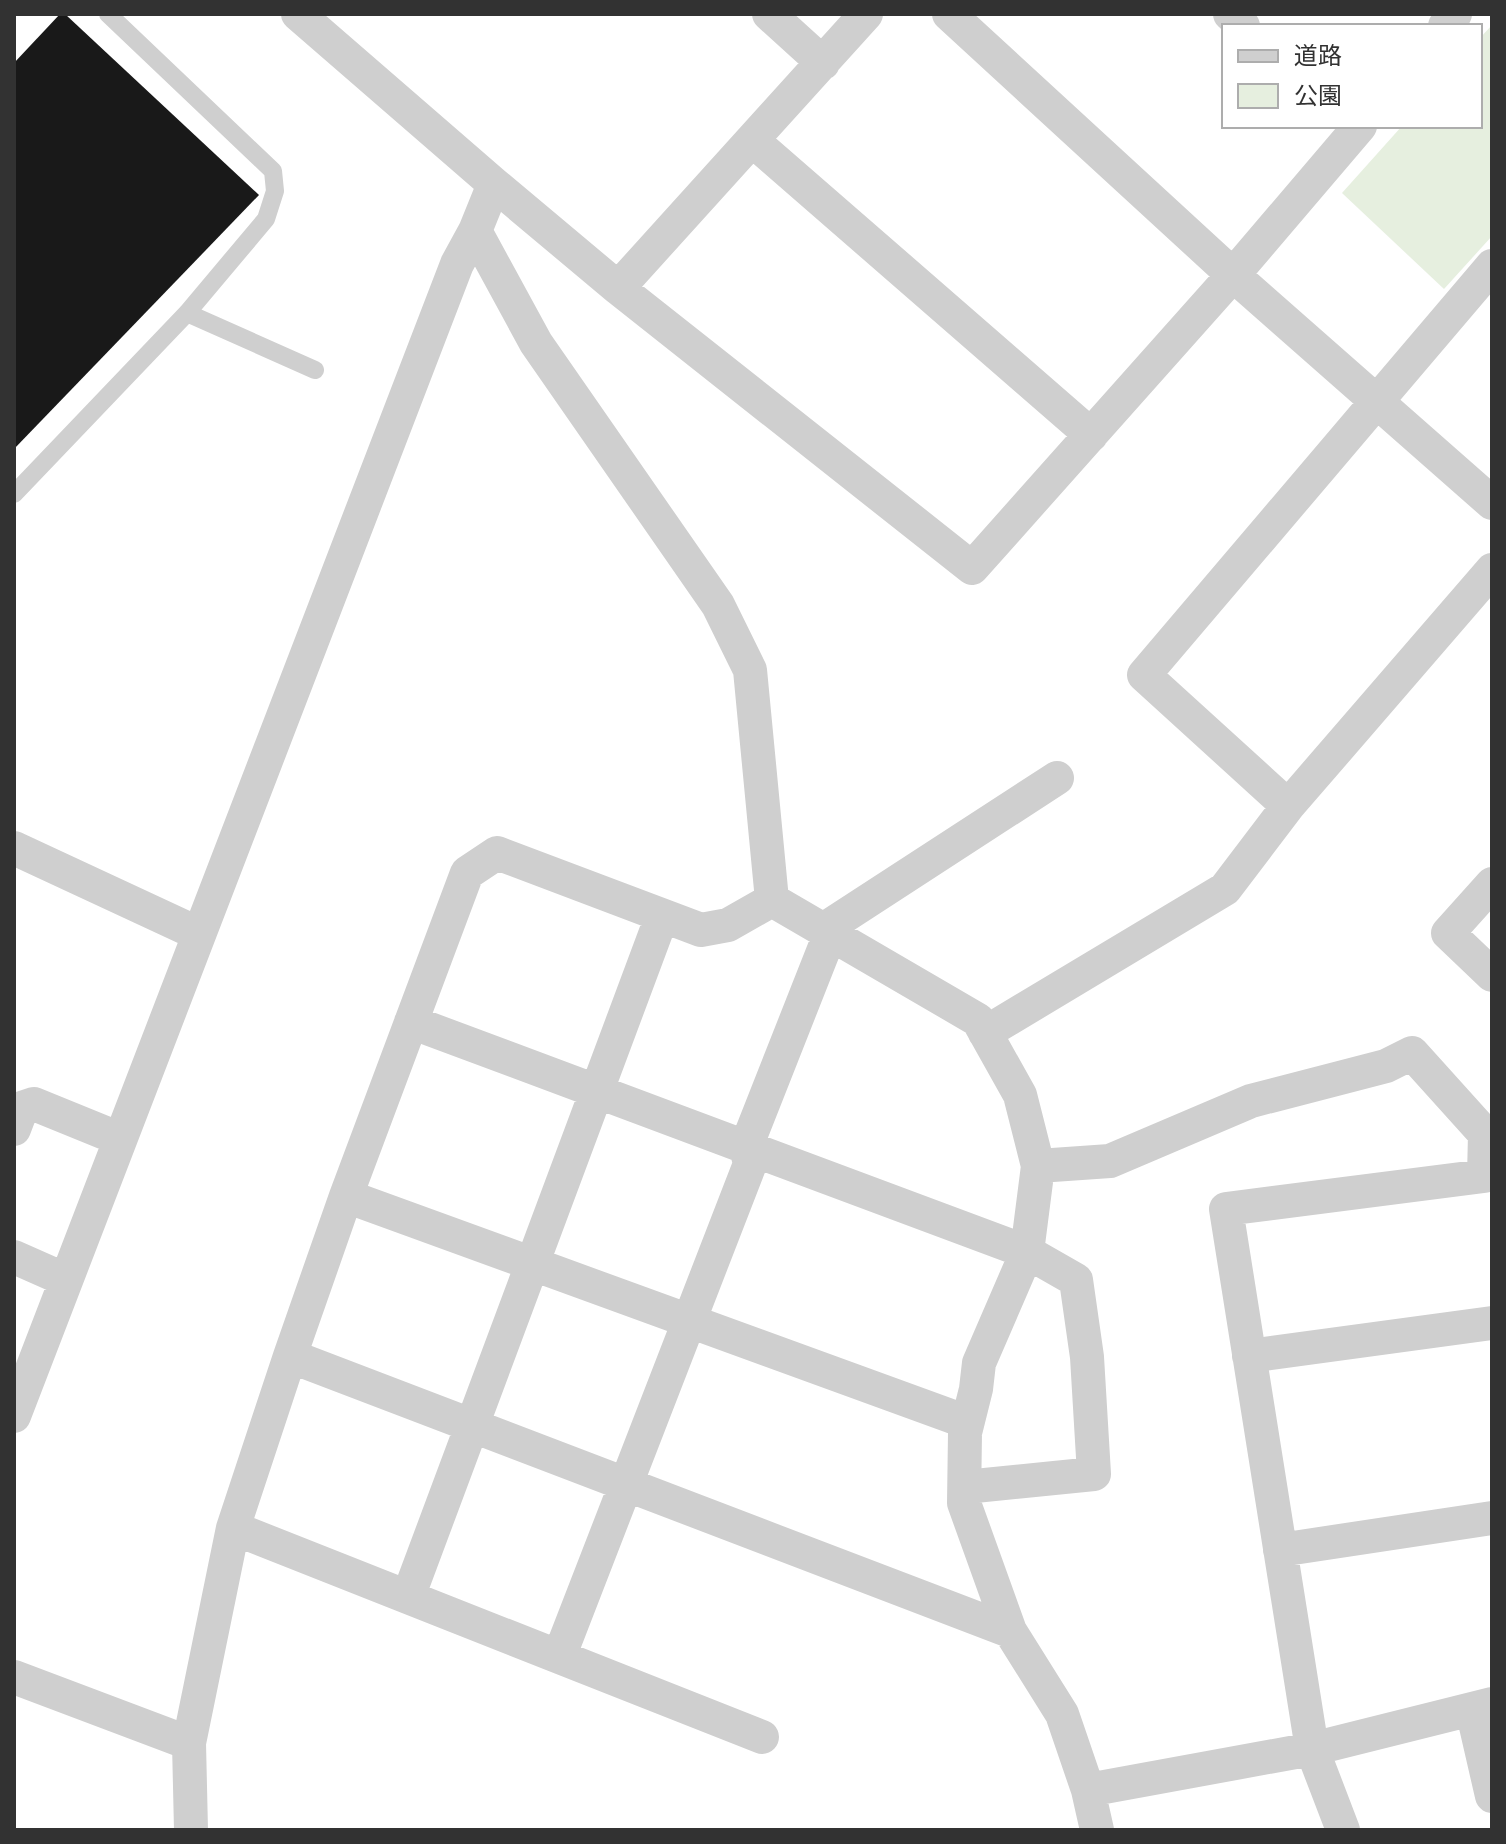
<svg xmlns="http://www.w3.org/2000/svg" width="1506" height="1844" font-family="'IBM Plex Sans','Noto Sans JP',sans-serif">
<rect width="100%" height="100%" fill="#fff"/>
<!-- green -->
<path fill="#e6efdf" d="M1492 25V236L1444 289 1342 193 1402 126H1480V38Z"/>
<!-- building -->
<path fill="#191919" d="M60 14H65L259 195 14 449V63Z"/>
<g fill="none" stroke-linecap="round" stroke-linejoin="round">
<!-- lane -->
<path stroke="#cfcfcf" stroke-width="18" d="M187 313 315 370
M14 494 187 313 266 219 275 191 273 171 108 14"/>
<!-- street -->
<path stroke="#cfcfcf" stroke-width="34" d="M298 14 494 184 618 288 972 568 1233 275 1360 126
M769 14 823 63
M949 14 1233 275 1492 503
M1230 14 1243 26
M1445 26 1455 14
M752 140 1091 435
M475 231 536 343 718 605 750 670 772 900
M1492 266 1144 675 1288 806 1492 570
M618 288 866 14
M14 848 199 934
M1492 884 1448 933 1492 975
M772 900 978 1020 1020 1095 1038 1166 1027 1252 979 1363 976 1389 965 1433 964 1503 1010 1631 1062 1714 1088 1790 1097 1830
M823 930 1057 778
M411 1022 1027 1252 1076 1280 1087 1357 1094 1474 965 1487
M985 1033 1225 889 1288 806
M14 1129 22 1108 34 1104 120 1139
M1038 1166 1110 1161 1251 1101 1386 1066 1412 1053 1485 1134 1484 1176 1226 1209 1312 1749 1343 1830
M346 1196 967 1422
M14 1257 66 1280
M290 1356 1010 1631
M1249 1356 1492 1323
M14 1416 457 264 475 231 494 184
M233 1528 762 1737
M1280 1550 1492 1518
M408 1597 662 916
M559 1657 750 1164 746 1147 830 934
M14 1677 189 1743
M1472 1709 1492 1796
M1088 1790 1312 1749 1492 1704
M191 1830 189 1743 233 1528 290 1356 346 1196 467 873 497 853 701 930 728 925 772 900"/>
</g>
<!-- border -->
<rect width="1506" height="1844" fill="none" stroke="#323232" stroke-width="32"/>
<!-- legend -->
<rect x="1222" y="24" width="260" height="104" fill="#ffffff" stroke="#adadad" stroke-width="2"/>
<rect x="1238" y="50" width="40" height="12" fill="#cfcfcf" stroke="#adadad" stroke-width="2"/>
<text x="1294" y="64" font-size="24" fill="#323232">道路</text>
<rect x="1238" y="84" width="40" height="24" fill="#e6efdf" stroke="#adadad" stroke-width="2"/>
<text x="1294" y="104" font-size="24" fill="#323232">公園</text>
</svg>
